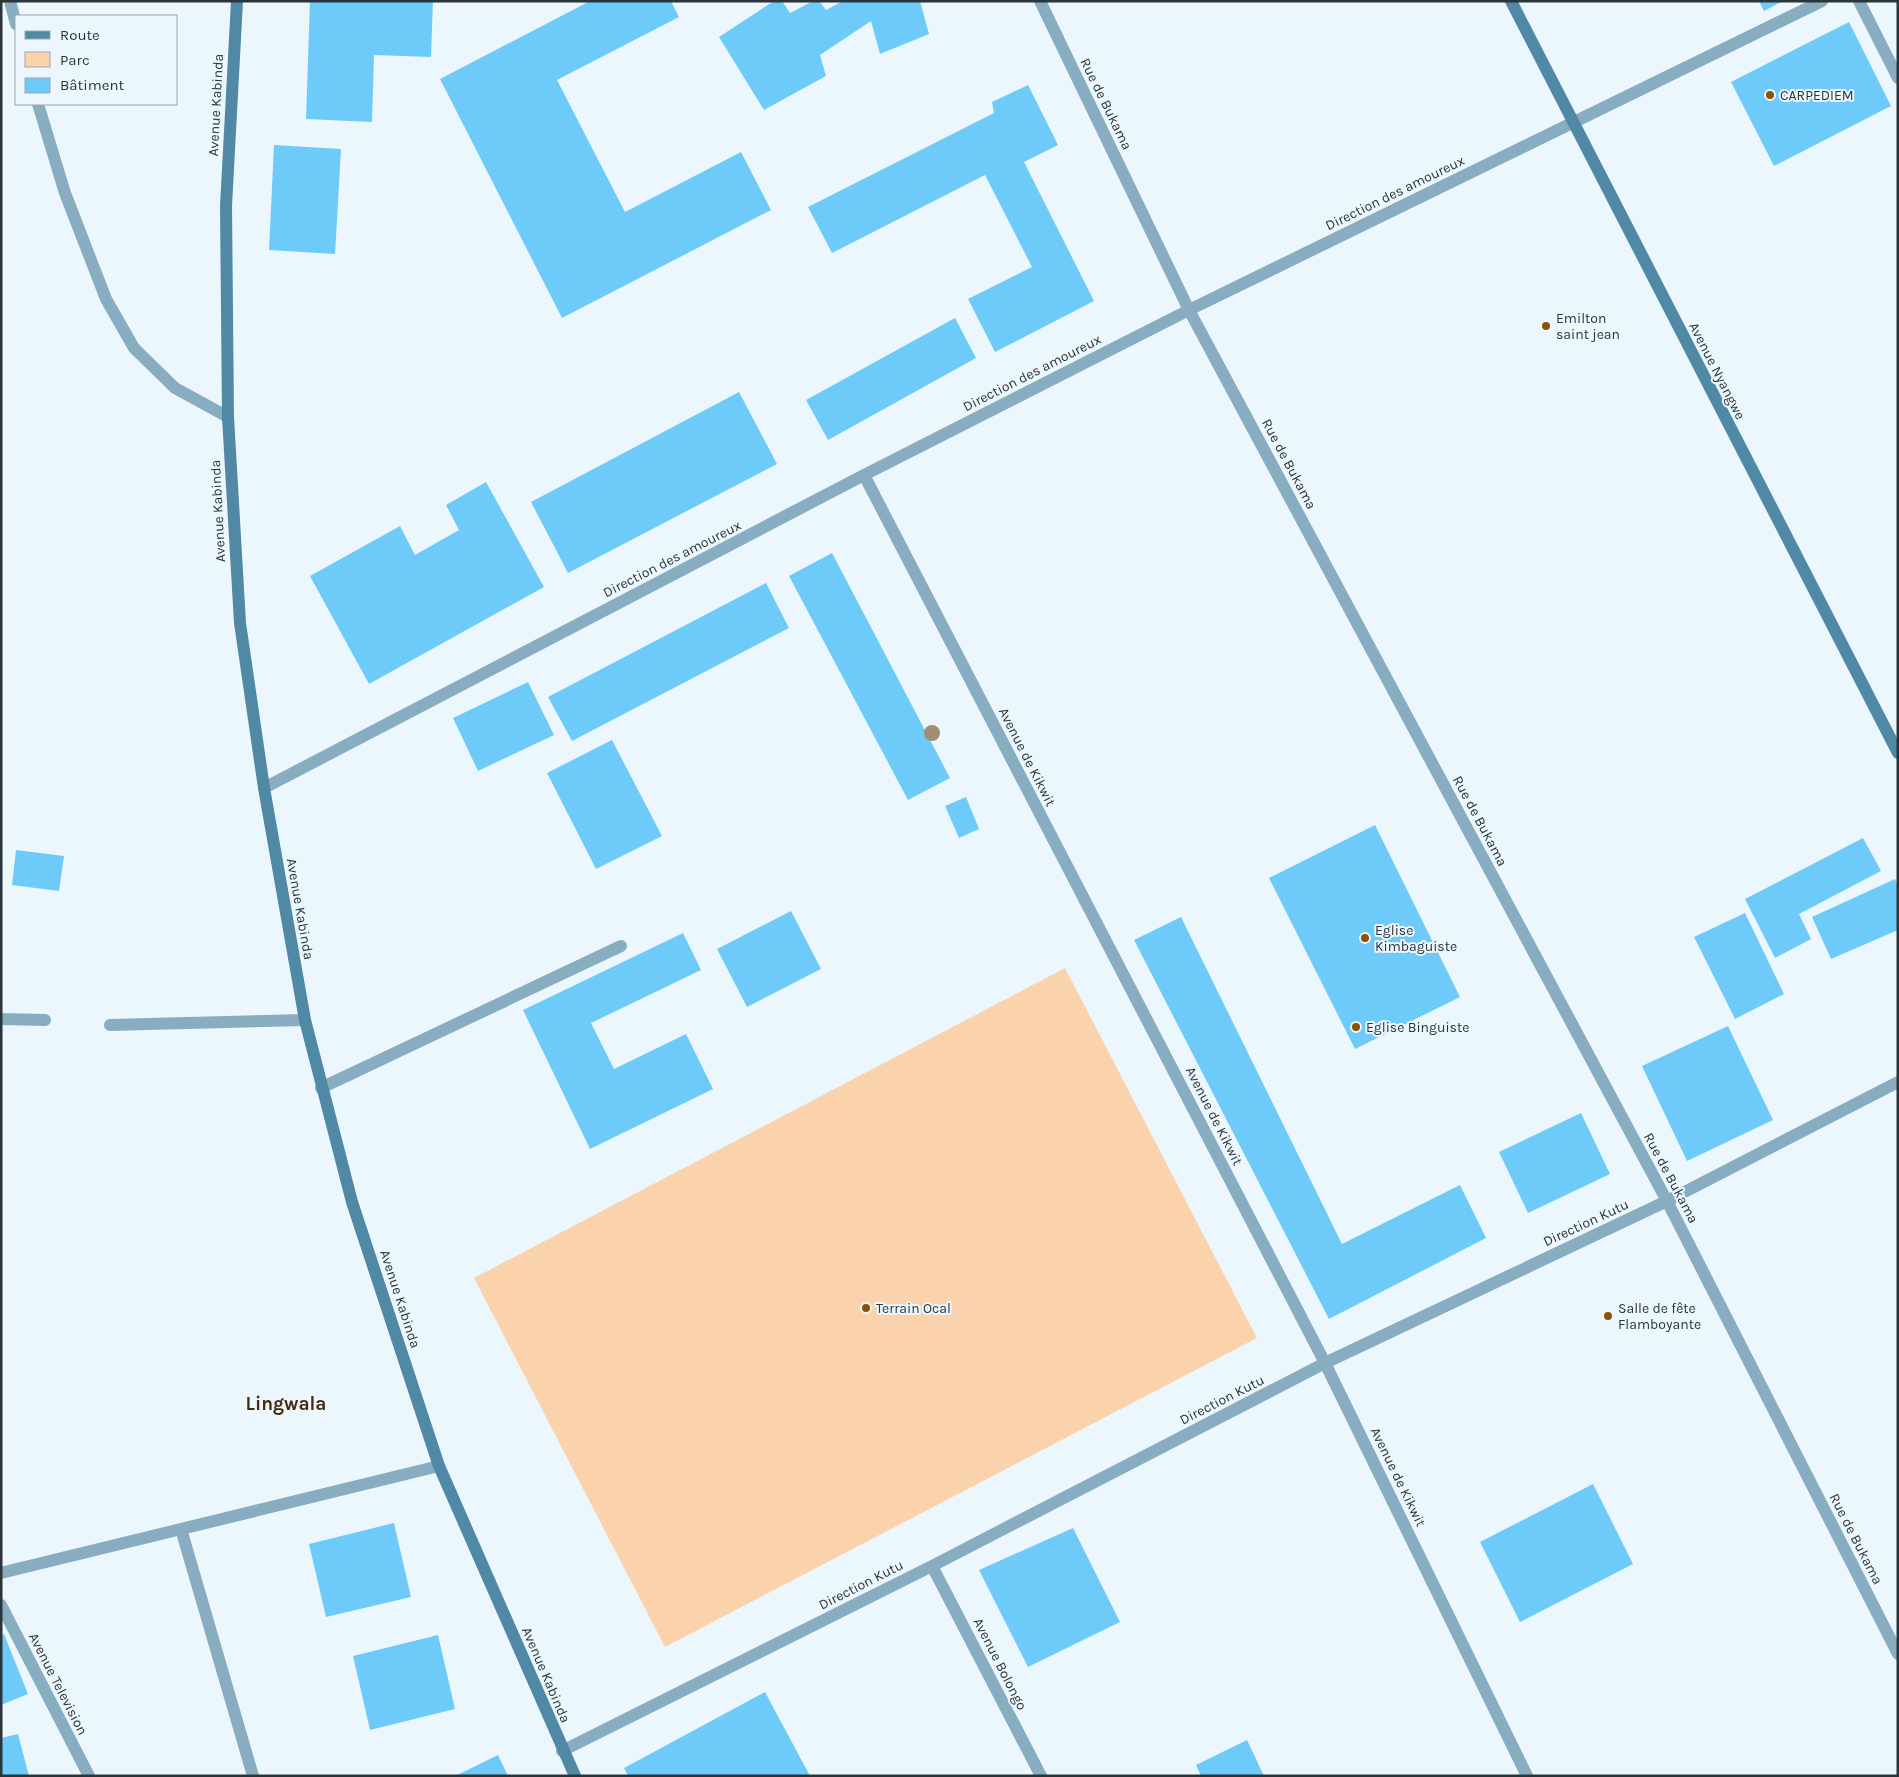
<svg xmlns="http://www.w3.org/2000/svg" width="1899" height="1777" font-family="Karla,sans-serif">
<rect width="100%" height="100%" fill="#ecf7fd"/>
<!-- green -->
<path fill="#fad3ad" d="M1065 968 1257 1338 665 1647 474 1278Z"/>
<!-- building -->
<path fill="#6ecbf9" d="M310 1H433L431 57 374 55 372 122 306 119Z
M590 1H671L679 17 557 80 625 212 741 152 771 210 562 318 440 79Z
M774 1H782L790 13 813 1H819L826 10 843 1H920L929 34 880 54 871 21 820 55 826 76 764 110 719 37Z
M1759 1H1783L1764 11Z
M1849 22 1891 106 1774 166 1731 82Z
M1028 85 1058 145 1024 162 1094 301 995 352 968 299 1032 267 985 175 832 253 808 207 994 113 992 102Z
M274 145 341 149 335 254 269 250Z
M955 318 976 358 828 440 806 400Z
M739 392 777 464 568 573 531 502Z
M486 482 544 587 369 684 310 576 400 526 415 555 459 530 446 505Z
M832 553 950 778 908 800 789 576Z
M766 583 789 628 572 741 548 697Z
M528 682 554 735 478 771 453 718Z
M612 740 662 836 596 869 547 773Z
M966 797 979 829 959 838 945 806Z
M1375 825 1460 997 1355 1049 1269 878Z
M1863 838 1881 871 1799 914 1811 939 1775 958 1745 899Z
M16 850 64 856 59 891 12 885Z
M1895 879 1898 885V930L1831 959 1812 917Z
M791 911 821 969 747 1007 717 949Z
M1745 913 1784 994 1735 1019 1694 937Z
M1181 917 1342 1244 1460 1185 1486 1238 1329 1319 1134 940Z
M683 933 701 970 591 1023 614 1069 686 1034 713 1089 590 1149 523 1010Z
M1728 1026 1773 1120 1687 1161 1642 1066Z
M1581 1113 1610 1174 1528 1213 1499 1152Z
M1593 1484 1633 1564 1520 1622 1480 1542Z
M394 1523 411 1597 326 1617 309 1544Z
M1073 1528 1120 1622 1028 1667 979 1570Z
M4 1634 28 1694 1 1705V1635Z
M438 1635 455 1709 370 1730 353 1656Z
M765 1692 810 1776H628L624 1768Z
M18 1734 29 1776H1V1738Z
M1247 1740 1264 1776H1201L1196 1765Z
M498 1755 508 1776H455Z"/>
<g fill="none" stroke-linecap="round" stroke-linejoin="round">
<!-- lane -->
<path stroke="#88adc1" stroke-width="12" d="M10 1 16 24
M38 104 65 193 106 299 134 348 175 388 228 417
M1 1019 45 1020
M110 1025 305 1020
M321 1088 621 946"/>
<!-- street -->
<path stroke="#88adc1" stroke-width="12" d="M1040 1 1189 310 1667 1201 1898 1654
M1859 1 1898 78
M864 475 1325 1363 1527 1776
M264 788 864 475 1189 310 1822 1
M181 1529 253 1776
M932 1566 1041 1776
M1 1573 439 1466
M1 1605 89 1776
M562 1751 932 1566 1325 1363 1667 1201 1898 1082"/>
<!-- secondary -->
<path stroke="#4f89a6" stroke-width="12" d="M237 1 226 206 228 417 240 623 264 788 305 1020 352 1202 439 1466 575 1776
M1511 1 1898 753"/>
</g>
<!-- trees -->
<circle fill="#a08e73" cx="932" cy="733" r="8"/>
<!-- markers -->
<g fill="#895204" stroke="#ecf7fd" stroke-width="2">
<circle cx="1770" cy="95" r="5"/>
<circle cx="1546" cy="326" r="5"/>
<circle cx="1365" cy="938" r="5"/>
<circle cx="1356" cy="1027" r="5"/>
<circle cx="866" cy="1308" r="5"/>
<circle cx="1608" cy="1316" r="5"/>
</g>
<g text-anchor="middle" dominant-baseline="central" stroke-width="4" stroke-linejoin="round" paint-order="stroke">
<!-- poi labels -->
<g font-size="14" fill="#2a353a" stroke="#ecf7fd" text-anchor="start">
<text x="1780" y="95">CARPEDIEM</text>
<text x="1556" y="318">Emilton<tspan x="1556" dy="16">saint jean</tspan></text>
<text x="1375" y="930">Eglise<tspan x="1375" dy="16">Kimbaguiste</tspan></text>
<text x="1366" y="1027">Eglise Binguiste</text>
<text x="876" y="1308">Terrain Ocal</text>
<text x="1618" y="1308">Salle de fête<tspan x="1618" dy="16">Flamboyante</tspan></text>
</g>
<!-- street labels -->
<g font-size="14" fill="#2a353a" stroke="#ecf7fd">
<text transform="translate(1106 104) rotate(64)">Rue de Bukama</text>
<text transform="translate(216 105) rotate(-87)">Avenue Kabinda</text>
<text transform="translate(1395 193) rotate(-26)">Direction des amoureux</text>
<text transform="translate(1717 371) rotate(63)">Avenue Nyangwe</text>
<text transform="translate(1032 373) rotate(-27)">Direction des amoureux</text>
<text transform="translate(1289 464) rotate(62)">Rue de Bukama</text>
<text transform="translate(218 511) rotate(-93)">Avenue Kabinda</text>
<text transform="translate(672 559) rotate(-27)">Direction des amoureux</text>
<text transform="translate(1027 757) rotate(63)">Avenue de Kikwit</text>
<text transform="translate(1480 821) rotate(62)">Rue de Bukama</text>
<text transform="translate(300 909) rotate(80)">Avenue Kabinda</text>
<text transform="translate(1214 1116) rotate(63)">Avenue de Kikwit</text>
<text transform="translate(1671 1178) rotate(62)">Rue de Bukama</text>
<text transform="translate(1586 1223) rotate(-25)">Direction Kutu</text>
<text transform="translate(400 1299) rotate(72)">Avenue Kabinda</text>
<text transform="translate(1222 1400) rotate(-27)">Direction Kutu</text>
<text transform="translate(1398 1477) rotate(64)">Avenue de Kikwit</text>
<text transform="translate(1856 1539) rotate(63)">Rue de Bukama</text>
<text transform="translate(861 1585) rotate(-27)">Direction Kutu</text>
<text transform="translate(1000 1664) rotate(63)">Avenue Bolongo</text>
<text transform="translate(546 1675) rotate(67)">Avenue Kabinda</text>
<text transform="translate(58 1684) rotate(63)">Avenue Television</text>
</g>
<!-- district labels -->
<g font-size="19" font-weight="bold" fill="#45290a" stroke="#ecf7fd">
<text x="286" y="1404">Lingwala</text>
</g>
</g>
<!-- border -->
<rect width="1899" height="1777" fill="none" stroke="#2a353a" stroke-width="5"/>
<!-- legend -->
<rect x="15" y="15" width="162" height="90" fill="#ecf7fd" stroke="#9ea9af"/>
<rect x="25" y="31" width="25" height="8" fill="#4f89a6" stroke="#9ea9af"/>
<text x="60" y="40" font-size="15" fill="#2a353a">Route</text>
<rect x="25" y="52" width="25" height="15" fill="#fad3ad" stroke="#9ea9af"/>
<text x="60" y="65" font-size="15" fill="#2a353a">Parc</text>
<rect x="25" y="78" width="25" height="15" fill="#6ecbf9" stroke="#9ea9af"/>
<text x="60" y="90" font-size="15" fill="#2a353a">Bâtiment</text>
</svg>
